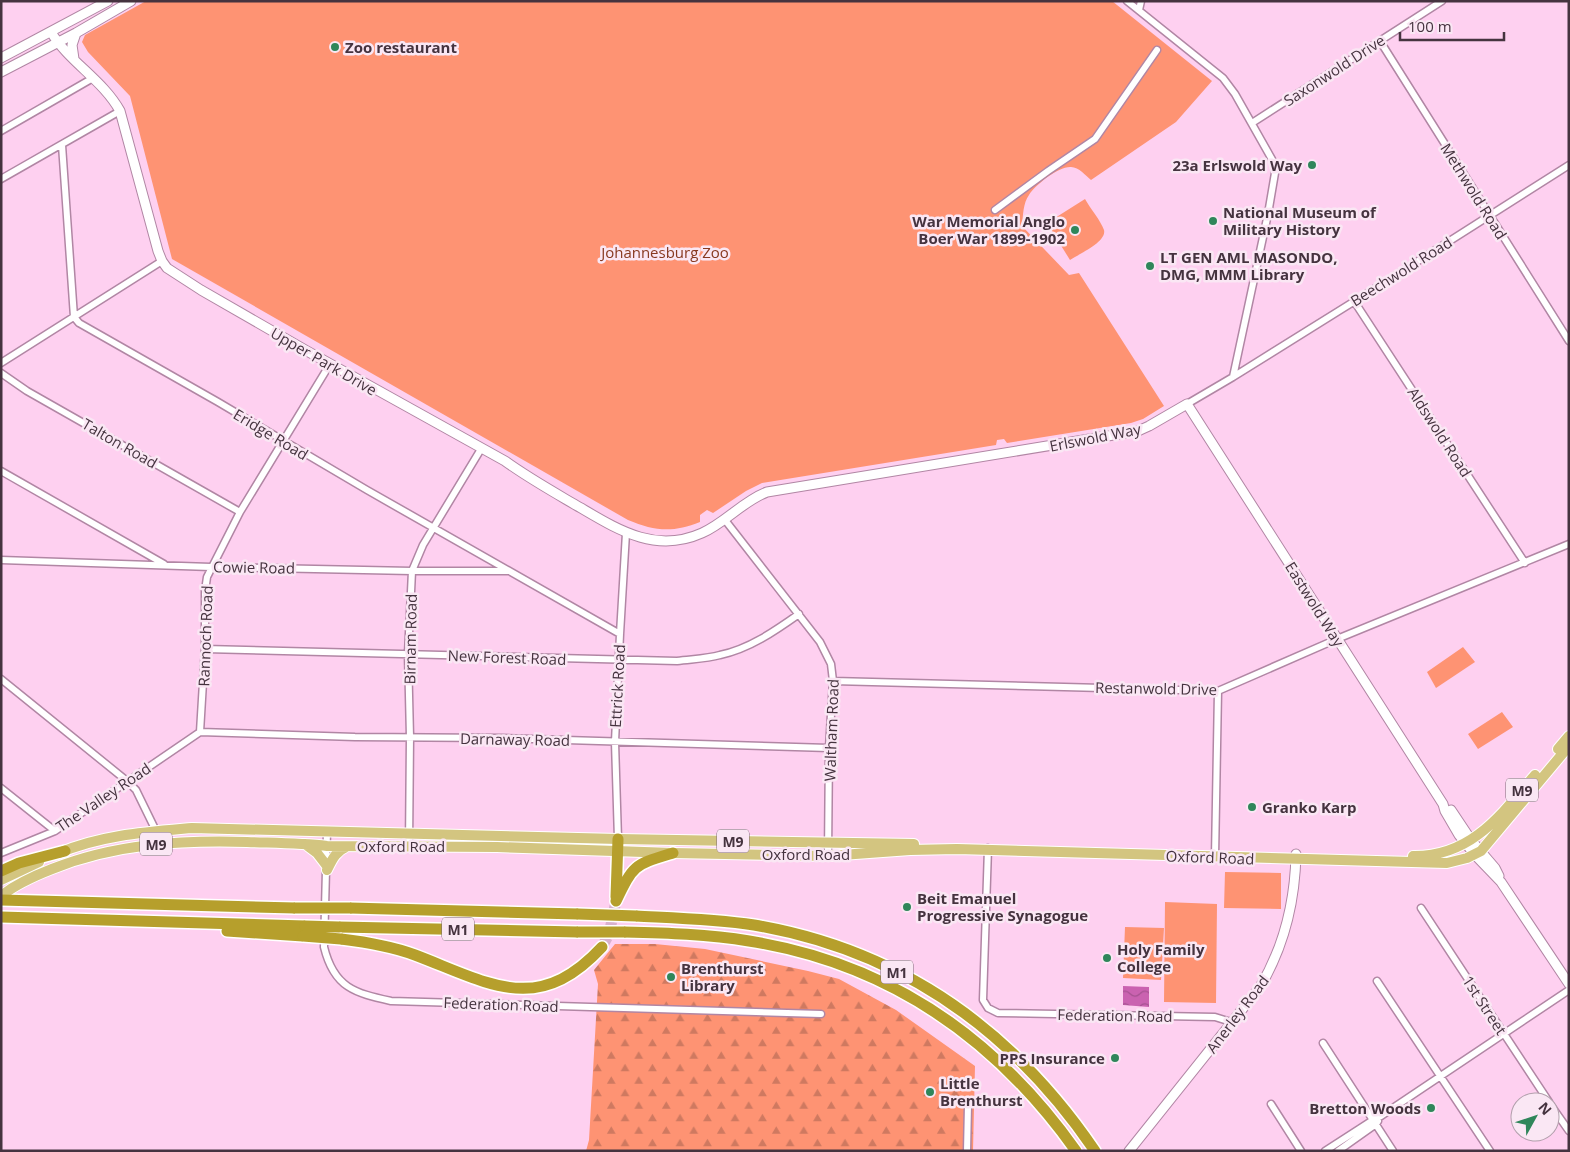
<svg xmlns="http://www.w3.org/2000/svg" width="1570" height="1152" font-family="'Open Sans',sans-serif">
<defs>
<pattern id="forest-firs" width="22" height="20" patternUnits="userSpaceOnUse" patternTransform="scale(1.25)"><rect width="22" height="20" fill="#fe9373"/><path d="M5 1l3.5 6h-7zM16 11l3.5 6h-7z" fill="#cf7960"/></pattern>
<pattern id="water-waves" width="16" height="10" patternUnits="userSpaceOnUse" patternTransform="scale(1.25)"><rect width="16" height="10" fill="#ca62b0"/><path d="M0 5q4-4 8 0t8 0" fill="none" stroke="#a65191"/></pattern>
</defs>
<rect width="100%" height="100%" fill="#fed0f0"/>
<!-- forest -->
<path fill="url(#forest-firs)" d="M615 944H655L705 949 808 971 839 979 896 1010 975 1066 973 1151H586L589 1140 598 984 594 970Z"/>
<!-- park -->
<path fill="#fe9373" d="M146 1H1112L1212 81 1176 122 1091 180C1086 176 1079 167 1071 167 1059 166 1035 185 1029 195 1023 203 1023 216 1022 226L1069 275 1079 273 1164 406 1143 419 1131 423 1007 443 1004 439 997 440 996 445 762 483 746 491 713 513 707 510 700 515V522C673 533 654 531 628 520L172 259 130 96 88 52 82 42 85 35Z
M1085 199C1090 208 1101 221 1104 230 1107 242 1079 254 1070 260L1047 223Z
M1463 647 1475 662 1436 688 1427 672Z
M1502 712 1513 727 1478 749 1468 734Z
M1225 872 1281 873V909L1224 908Z
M1165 902 1217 904 1216 1003 1164 1002Z
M1125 927 1164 928 1161 980 1123 978Z"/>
<!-- water -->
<path fill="url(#water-waves)" d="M1123 986 1149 987V1007L1123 1005Z"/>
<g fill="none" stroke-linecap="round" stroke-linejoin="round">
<!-- highway-tunnel -->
<path stroke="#d9b1cd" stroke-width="11" stroke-dasharray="11 5.5" stroke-linecap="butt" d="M602 947 609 934 615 906"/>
<!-- street casing -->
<g stroke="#b186a4" stroke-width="9">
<path id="street" d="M1127 1 1223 78 1235 94 1274 163 1275 173 1268 214 1233 377 1187 404
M1139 10 1141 1
M1380 41 1569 341
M1252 123 1442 1
M1 131 93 78
M62 145 74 317 79 323 218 402 367 490 620 634
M1 179 120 111
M995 210 1048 171 1095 139 1157 50
M1354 301 1525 563
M1 363 162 261
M1 373 27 391 240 512
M1233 377 1382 284 1569 165
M1 471 164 564
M725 520 820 642 831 664 833 681 829 748 828 856
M1 560 211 567 412 571H507
M205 649 677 661C691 659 706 659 720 655 749 649 775 631 799 614
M1 679 127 781 136 790 156 831
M833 681 1218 691 1337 639 1569 544
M200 732 355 737 502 738 829 748
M200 732 205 649V591L207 577 240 512 330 364
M1 788 55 831
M327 831 324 947C334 988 355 993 391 1001L821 1014
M618 839 615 742 620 634 626 533
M409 847 410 737 408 654 412 571 423 545 481 449
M988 848 983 1000 988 1008 998 1013 1215 1017 1231 1022
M1 853 55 831 200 732
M1215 857 1218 691
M1421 908 1549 1102
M1377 981 1490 1151
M1323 1043 1393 1151
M1271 1104 1301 1151
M1550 1104 1569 1131
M967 1151 968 1105
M1325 1151 1373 1120 1381 1116 1569 990
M1338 1151 1376 1124 1378 1121"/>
</g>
<!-- secondary casing -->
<g stroke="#b186a4" stroke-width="11">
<path id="secondary" d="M51 32C69 62 103 80 120 111L158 251 162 261 167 268 201 290 307 351 505 461C527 477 550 490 574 504 614 527 653 555 702 533 725 523 743 501 767 492L1138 431 1149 426 1187 404 1443 804 1445 811 1459 835 1475 855 1501 882 1569 984
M1 58 108 1
M74 59 72 45 76 33
M1 72 76 33 131 1
M1451 810 1471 840 1495 868 1499 876
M1129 1151 1260 987C1285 945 1295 902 1296 854"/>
</g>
<!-- primary casing -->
<g stroke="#fff" stroke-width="12">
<path id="primary" d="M1558 749 1569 736
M305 844 317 853 327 866
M59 853C101 835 147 832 192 828L618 839 914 844
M1413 856C1471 857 1501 815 1535 775
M327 870C332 860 336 851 346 847
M1 880 39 862
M1 896C16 884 34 876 52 869 114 844 180 840 247 842 274 843 300 843 327 846L497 847 673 853 828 856 910 850 957 849 1447 863 1467 858 1481 851 1569 746"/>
</g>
<!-- highway casing -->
<g stroke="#fff" stroke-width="14">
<path id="highway" d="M1 871 19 863 65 851
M616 897 618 839
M1 900 295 908
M616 901C634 864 634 865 673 853
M350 908 578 914
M636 916C675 918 715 919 754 925 901 950 1012 1029 1095 1151
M1 917 305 926
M339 927 578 932
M227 931 303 936
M624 932C666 933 708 934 749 941 888 963 995 1037 1076 1151
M341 939C366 942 391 946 415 955 489 983 537 1017 602 947"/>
</g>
<!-- street -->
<use href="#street" stroke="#fff" stroke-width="6"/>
<!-- secondary -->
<use href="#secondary" stroke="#fff" stroke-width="9"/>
<!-- primary -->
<use href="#primary" stroke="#d3c580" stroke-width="10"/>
<!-- highway -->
<use href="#highway" stroke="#b69f2c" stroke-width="11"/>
<!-- highway-bridge casing -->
<g stroke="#fff" stroke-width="14" stroke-linecap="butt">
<path id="highway-bridge" d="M295 908H350
M578 914 636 916
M305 926 339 927
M578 932H624
M303 936 341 939"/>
</g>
<!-- highway-bridge -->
<use href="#highway-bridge" stroke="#b69f2c" stroke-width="11"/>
</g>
<!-- markers -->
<g fill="#2f865a" stroke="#fae7f4" stroke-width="2">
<circle cx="335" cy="47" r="5"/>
<circle cx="1312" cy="165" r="5"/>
<circle cx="1213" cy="221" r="5"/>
<circle cx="1075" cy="230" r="5"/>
<circle cx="1150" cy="266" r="5"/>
<circle cx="1252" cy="807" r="5"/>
<circle cx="907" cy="907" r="5"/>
<circle cx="1107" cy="958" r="5"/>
<circle cx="671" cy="977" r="5"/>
<circle cx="1115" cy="1058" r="5"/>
<circle cx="930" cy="1092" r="5"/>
<circle cx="1431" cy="1108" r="5"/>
</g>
<g text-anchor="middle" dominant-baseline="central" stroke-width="5" stroke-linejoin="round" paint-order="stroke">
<!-- shield labels -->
<g fill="#fae7f4" stroke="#7b6975" stroke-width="1">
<rect x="1506" y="778.5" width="32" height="23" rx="4"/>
<rect x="717" y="829.5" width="32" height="23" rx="4"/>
<rect x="140" y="832.5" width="32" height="23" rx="4"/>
<rect x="442" y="917.5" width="32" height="23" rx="4"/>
<rect x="881" y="960.5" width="32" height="23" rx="4"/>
</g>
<g font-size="14" font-weight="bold" fill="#45333f">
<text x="1522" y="790">M9</text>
<text x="733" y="841">M9</text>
<text x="156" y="844">M9</text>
<text x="458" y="929">M1</text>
<text x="897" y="972">M1</text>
</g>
<!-- poi labels -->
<g font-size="15" font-weight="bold" fill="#45333f" stroke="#fae7f4" text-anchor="start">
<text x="345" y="47">Zoo restaurant</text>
<text x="1302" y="165" text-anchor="end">23a Erlswold Way</text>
<text x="1223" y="212">National Museum of<tspan x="1223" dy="17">Military History</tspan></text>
<text x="1065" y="221" text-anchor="end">War Memorial Anglo<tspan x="1065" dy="17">Boer War 1899-1902</tspan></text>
<text x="1160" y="257">LT GEN AML MASONDO,<tspan x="1160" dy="17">DMG, MMM Library</tspan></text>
<text x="1262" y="807">Granko Karp</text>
<text x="917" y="898">Beit Emanuel<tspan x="917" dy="17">Progressive Synagogue</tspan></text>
<text x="1117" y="949">Holy Family<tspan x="1117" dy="17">College</tspan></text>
<text x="681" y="968">Brenthurst<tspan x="681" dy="17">Library</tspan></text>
<text x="1105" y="1058" text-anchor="end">PPS Insurance</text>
<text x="940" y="1083">Little<tspan x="940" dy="17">Brenthurst</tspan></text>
<text x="1421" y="1108" text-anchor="end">Bretton Woods</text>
</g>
<!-- street labels -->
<g font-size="15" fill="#45333f" stroke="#fae7f4">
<text transform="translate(1334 70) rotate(-33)">Saxonwold Drive</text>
<text transform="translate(1474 191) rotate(58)">Methwold Road</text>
<text transform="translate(1401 271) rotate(-32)">Beechwold Road</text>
<text transform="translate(324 361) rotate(30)">Upper Park Drive</text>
<text transform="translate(1440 432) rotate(57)">Aldswold Road</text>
<text transform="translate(271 434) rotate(31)">Eridge Road</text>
<text transform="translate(1095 437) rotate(-11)">Erlswold Way</text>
<text transform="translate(120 443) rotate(30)">Talton Road</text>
<text transform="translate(254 567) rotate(1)">Cowie Road</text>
<text transform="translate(1315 604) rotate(58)">Eastwold Way</text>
<text transform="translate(205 636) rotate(-88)">Rannoch Road</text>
<text transform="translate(410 639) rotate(-89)">Birnam Road</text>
<text transform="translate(507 657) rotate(2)">New Forest Road</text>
<text transform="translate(617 686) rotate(-87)">Ettrick Road</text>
<text transform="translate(1156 688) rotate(1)">Restanwold Drive</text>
<text transform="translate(831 730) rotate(-88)">Waltham Road</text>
<text transform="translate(515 739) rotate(1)">Darnaway Road</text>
<text transform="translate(103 797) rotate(-34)">The Valley Road</text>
<text x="401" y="846">Oxford Road</text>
<text x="806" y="854">Oxford Road</text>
<text transform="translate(1210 857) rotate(2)">Oxford Road</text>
<text transform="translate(501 1004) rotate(2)">Federation Road</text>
<text transform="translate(1485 1005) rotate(57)">1st Street</text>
<text transform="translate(1237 1014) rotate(-53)">Anerley Road</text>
<text transform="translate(1115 1015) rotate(1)">Federation Road</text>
</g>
<!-- park labels -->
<g font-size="15" fill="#883920" stroke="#fae7f4">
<text x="665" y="252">Johannesburg Zoo</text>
</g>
</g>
<!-- border -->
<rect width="1570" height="1152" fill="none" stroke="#45333f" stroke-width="5"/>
<!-- north arrow -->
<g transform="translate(1535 1117) rotate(50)"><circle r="24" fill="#fae7f4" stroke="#b29fac"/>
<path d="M0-4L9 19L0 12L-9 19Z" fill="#2f865a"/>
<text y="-8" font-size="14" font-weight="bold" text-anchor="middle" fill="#45333f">N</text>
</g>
<!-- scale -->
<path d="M1400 32v8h104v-8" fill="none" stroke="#45333f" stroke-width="2.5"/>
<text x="1408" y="32" font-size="15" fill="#45333f" stroke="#fae7f4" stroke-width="4" paint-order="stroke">100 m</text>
</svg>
